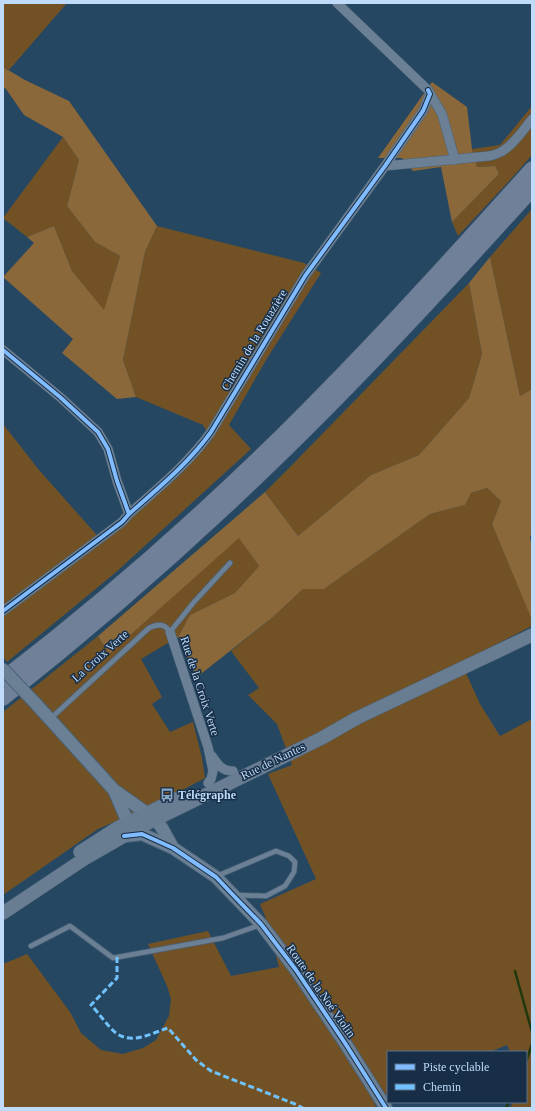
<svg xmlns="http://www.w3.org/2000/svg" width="535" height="1111" font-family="Georgia,serif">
<rect width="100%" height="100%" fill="#264762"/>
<!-- green -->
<path fill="#725225" d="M3 3H67L9 70 3 67Z
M532 106V155L511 179 458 236 452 222 499 174 495 166 477 167 472 149 500 145Z
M63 137 79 160 67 206 95 242 120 256 104 311 72 271 54 226 27 237 3 218Z
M532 209V389L520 396 490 257Z
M157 226 304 263 321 273 266 360 229 425 251 449 115 573 7 662 3 657V424L39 470 103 542 178 477 212 440 203 425 136 397 123 360 145 252Z
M469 283 482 354 469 398 419 455 371 475 298 536 265 492 294 463Z
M487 488 501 501 492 524 532 619V626L461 662 480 704 500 736 532 719V1108H510L513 1102H526V1052H510L507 1045 490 1052H388V1097L374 1103 377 1108H3V964L27 954 70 1012 81 1033 101 1050 123 1054 143 1048 156 1040 169 1016 171 999 167 986 148 944 208 931 231 976 279 967 265 916 260 904 316 879 268 774 292 765 277 724 248 695 259 688 231 651 273 617 303 589H324L430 514 465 505 471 493Z
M239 537 259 566 235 593 190 615 178 637 141 659 162 697 152 704 170 732 193 722 202 758 205 778 162 801 98 829 3 895V712L98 636 109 654Z"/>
<!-- forest -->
<path fill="#8a6839" d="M3 67 25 80 69 101 157 226 145 252 123 360 136 397 117 399 62 353 73 339 3 277 34 243 27 237 54 226 72 271 104 310 120 256 95 242 67 206 79 160 63 137 24 115 6 89 3 87Z
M432 82 467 107 472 149 477 167 495 166 499 174 452 222 441 167 413 171 402 158H378Z
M490 257 520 396 532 389V535L530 536 532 550V620L492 524 501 501 487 488 471 493 465 505 430 514 324 589H303L273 617 197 677 178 637 190 615 235 593 259 566 239 538 109 654 98 636 265 492 298 536 371 475 419 455 469 398 482 354 469 283Z"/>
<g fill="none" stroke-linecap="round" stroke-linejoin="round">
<!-- stream -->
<path stroke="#21370d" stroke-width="2.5" d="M515 971 532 1032
M526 1062 532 1044
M506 1108 509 1102"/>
<!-- service casing -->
<g stroke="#4a6278" stroke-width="6">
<path id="service" d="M50 719 149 628C157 624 165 623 170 632L194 602 230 563
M217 876 276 851 289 856 295 862 294 872 285 886 266 896 237 895
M31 946 70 926 113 958 223 938 260 925"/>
</g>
<!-- minor casing -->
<g stroke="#4a6278" stroke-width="10">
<path id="minor" d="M337 3 428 90 442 114 455 160
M385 166 489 156C494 155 500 153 504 150 515 143 524 129 532 119
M3 350 60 397 98 432 108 449 117 481 129 514
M3 611 122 522 129 514C158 488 188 464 211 432L305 276 385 166 423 111 430 94 428 90
M170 632 208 747 213 771 211 779 208 783
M212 756C218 765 222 771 233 771"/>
</g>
<!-- tertiary casing -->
<g stroke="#4a6278" stroke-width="14">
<path id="tertiary" d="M37 705 114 790 155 819 162 828 173 848
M114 790 126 818 129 823 136 827
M125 836 142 834 173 848 216 877 261 924 296 970 345 1043 386 1108"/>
</g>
<!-- secondary casing -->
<g stroke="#4a6278" stroke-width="14">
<path id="secondary" d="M80 852 119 827 178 798
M3 913 84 859 138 828 322 738 357 718 532 635"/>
</g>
<!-- trunk casing -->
<g stroke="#4a6278" stroke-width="16">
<path id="trunk" d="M3 679C93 610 178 536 260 457 355 365 444 267 532 169
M3 698C102 620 196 537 286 449 371 366 452 278 532 189"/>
</g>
<!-- service -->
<use href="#service" stroke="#6b8094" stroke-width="4.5"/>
<!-- minor -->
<use href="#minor" stroke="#6b8094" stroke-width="9"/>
<!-- tertiary -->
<use href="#tertiary" stroke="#6b8094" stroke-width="12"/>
<!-- secondary -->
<use href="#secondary" stroke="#687d92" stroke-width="13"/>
<!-- trunk -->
<use href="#trunk" stroke="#708098" stroke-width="15"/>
<!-- tertiary-bridge casing -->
<g stroke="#4a6278" stroke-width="14" stroke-linecap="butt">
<path id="tertiary-bridge" d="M3 669 37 705"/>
</g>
<!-- tertiary-bridge -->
<use href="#tertiary-bridge" stroke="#6b8094" stroke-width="12"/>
<!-- quiet -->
<path stroke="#70c2fc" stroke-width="3" stroke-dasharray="6 3" stroke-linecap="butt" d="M117 957V978L91 1005C98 1012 109 1028 116 1033 132 1045 152 1033 168 1028L196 1060 211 1071 295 1104 303 1108"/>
<!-- cycleway casing -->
<g stroke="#182e46" stroke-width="6">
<path id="cycleway" d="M3 350 60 397 98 432 108 449 117 481 129 514
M3 611 122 522 129 514C158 488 188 464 211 432L305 276 385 166 423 111 430 94 428 90
M124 836 142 834 173 848 216 877 233 895 261 924 296 970 345 1043 386 1108"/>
</g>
<!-- cycleway -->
<use href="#cycleway" stroke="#80bcff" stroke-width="4"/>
</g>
<!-- icons -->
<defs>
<g id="bus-bare" transform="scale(1.08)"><path d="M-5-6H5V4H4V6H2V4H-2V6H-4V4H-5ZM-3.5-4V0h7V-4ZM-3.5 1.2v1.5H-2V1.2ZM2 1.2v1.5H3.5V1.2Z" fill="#89a7c4" stroke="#182e46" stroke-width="2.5" paint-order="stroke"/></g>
</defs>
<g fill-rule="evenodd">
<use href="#bus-bare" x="167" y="795"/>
</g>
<g text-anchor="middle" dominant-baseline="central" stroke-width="3" stroke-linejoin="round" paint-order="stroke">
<!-- street labels -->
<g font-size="12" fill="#bfdbf9" stroke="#182e46">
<text transform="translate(254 340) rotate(-59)">Chemin de la Rouazière</text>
<text transform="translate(100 656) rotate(-42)">La Croix Verte</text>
<text transform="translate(200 686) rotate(72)">Rue de la Croix Verte</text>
<text transform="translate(273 761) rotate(-26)">Rue de Nantes</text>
<text transform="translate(321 991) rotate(55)">Route de la Noé Violin</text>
</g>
<!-- poi labels -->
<g font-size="12" font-weight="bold" fill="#bfdbf9" stroke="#182e46" text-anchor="start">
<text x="178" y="795">Télégraphe</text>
</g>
</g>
<!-- border -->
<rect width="535" height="1111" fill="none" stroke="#bfdbf9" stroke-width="8"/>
<!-- legend -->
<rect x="387" y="1051" width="140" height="52" fill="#182e46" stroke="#5b738e"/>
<rect x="395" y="1064" width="20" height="6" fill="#80bcff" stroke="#5b738e"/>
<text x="423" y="1071" font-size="12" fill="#bfdbf9">Piste cyclable</text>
<rect x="395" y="1084" width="20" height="6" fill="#70c2fc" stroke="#5b738e"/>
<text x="423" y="1091" font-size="12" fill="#bfdbf9">Chemin</text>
</svg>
